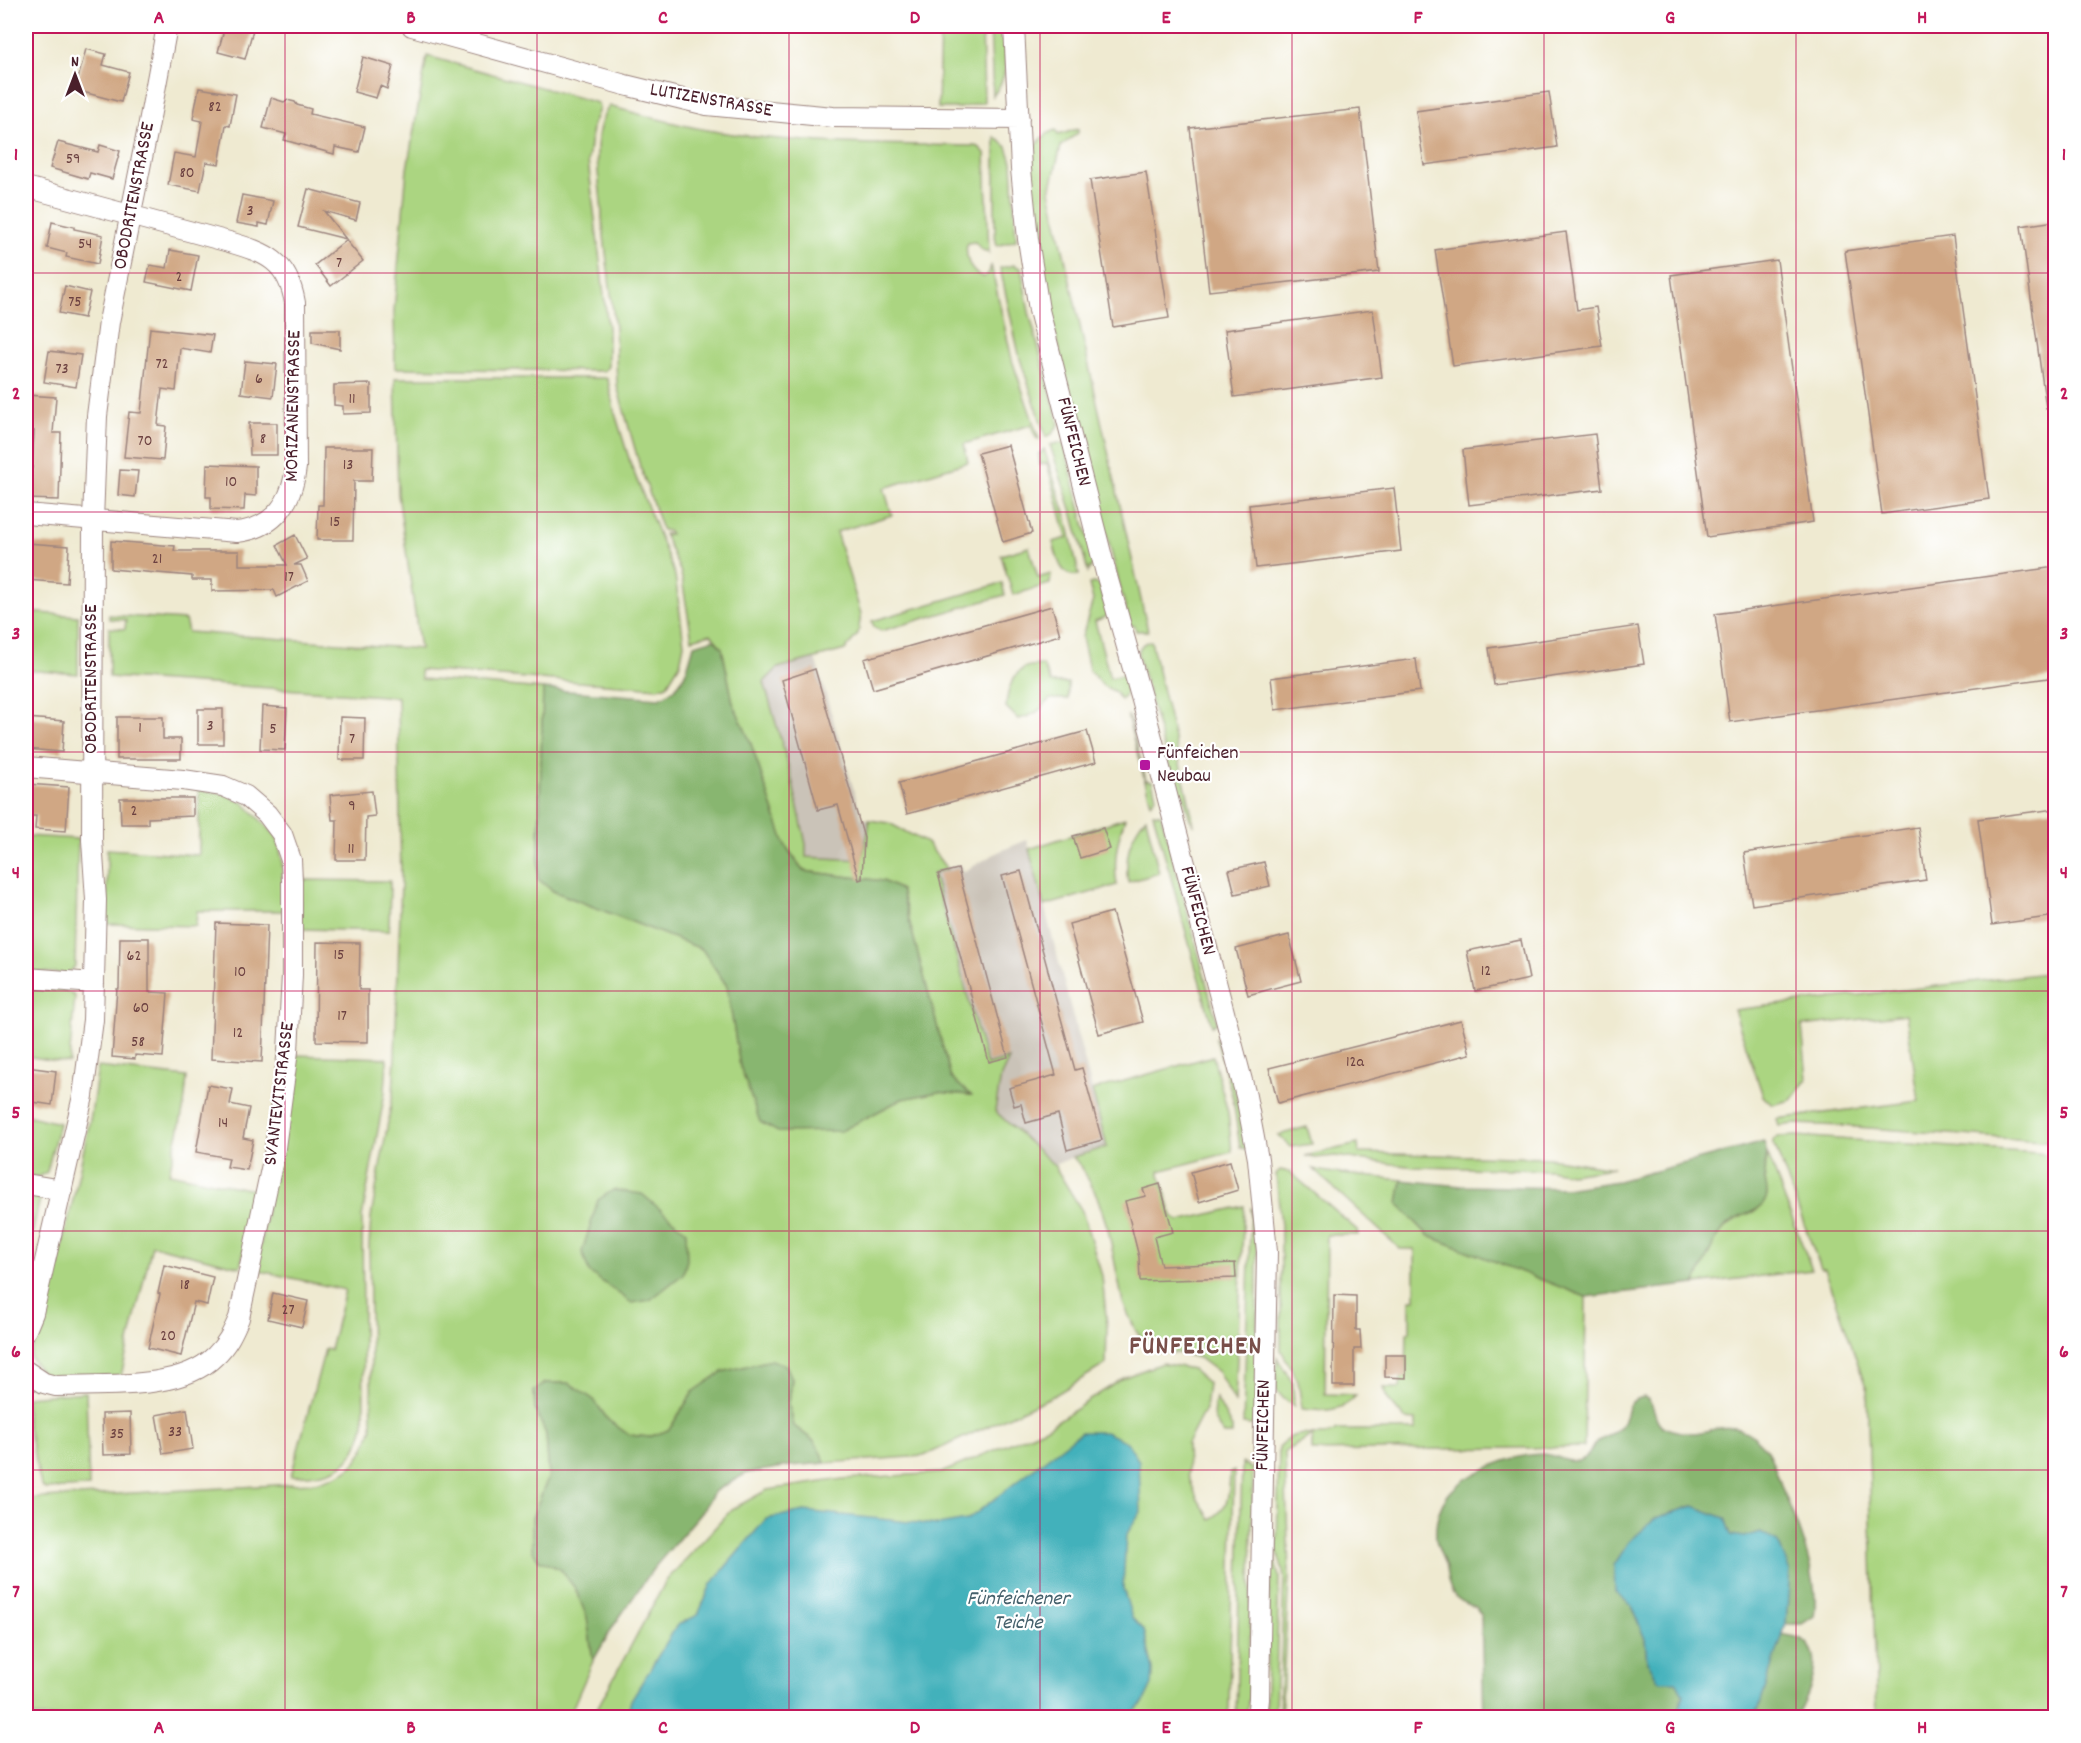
<svg xmlns="http://www.w3.org/2000/svg" width="2081" height="1743" font-family="Dekko,sans-serif">
<rect width="100%" height="100%" fill="#fff"/>
<filter id="ink" filterUnits="userSpaceOnUse"><feTurbulence type="fractalNoise" baseFrequency=".0167" numOctaves="2"/><feDisplacementMap in="SourceGraphic" scale="12" xChannelSelector="R" yChannelSelector="G"/><feConvolveMatrix kernelMatrix="1 2 1 2 8 2 1 2 1" color-interpolation-filters="sRGB"/></filter>
<filter id="wash" filterUnits="userSpaceOnUse"><feTurbulence type="fractalNoise" baseFrequency=".008" numOctaves="4" result="noise"/><feDisplacementMap in="SourceGraphic" scale="24" xChannelSelector="R" yChannelSelector="G"/><feGaussianBlur stdDeviation="1.35" result="paint"/><feColorMatrix in="noise" values="0 0 0 0 0 0 0 0 0 0 0 0 0 0 0 0 0 1.4 0 .05"/><feComposite in="paint" operator="in"/></filter>
<g filter="url(#wash)">
<rect width="100%" height="100%" fill="#efead1"/>
<!-- industrial -->
<path fill="#cac3b8" d="M815 658 862 818 869 820 870 828 863 847V860L806 857V844L791 775 764 682 778 668Z
M1027 840 1107 1147 1073 1157 1054 1165 995 1111 1001 1076 1009 1060 987 1065 933 872 960 865 963 872 998 852Z"/>
<!-- green -->
<path fill="#abd581" stroke="#7a7a56" stroke-width="1.5" d="M940 26H982L984 102 960 108H938Z
M990 26H1004C1005 52 1011 74 993 96Z
M427 56 598 103 599 109 592 127 588 161 608 328V367L604 371 395 368 394 311 407 169Z
M609 106C650 117 691 129 733 134 813 145 894 144 974 146L979 147 985 153 989 253 981 249 975 242 967 243C965 256 969 274 984 277L989 273 991 265 1012 360 1039 439 1036 438 1031 425 964 444 968 462 884 488 892 515 836 532 861 614 858 634 845 650 778 668 764 682 791 775 806 844V857L862 860C863 846 870 834 869 820L889 823 927 843 947 869 933 873 987 1065 1009 1059 1001 1076 995 1111 1054 1165 1082 1211 1102 1276 1107 1326 1106 1364 1055 1395 924 1456 826 1463 814 1441 794 1426 789 1404 792 1378 693 1392 669 1430 649 1437 629 1435 608 1420 594 1400 569 1383H545L534 1391 535 1409 546 1434 549 1476 532 1518 539 1560 560 1569 575 1588 587 1617 593 1661 569 1716 578 1717H26V1499L311 1483C349 1476 362 1464 372 1427L369 1246 371 1217 393 1094 395 1056 401 882 398 697 109 677V628L125 629 126 620 109 619V615L185 620 188 632 420 649 398 494 395 378H606L608 380 614 410 631 465 675 575 684 644 680 664 667 685 658 688 420 670 421 679 543 689 538 879 553 891 702 949 727 986 740 1066 841 1131 902 1099 938 1092 970 1095 951 1078 901 890 883 881 804 871 785 845 750 741 733 703 722 648 711 634 692 639 681 573 664 534H670L668 531 662 530 639 463 617 386 615 328 602 219C602 183 587 140 609 106Z
M1078 129V133L1061 146 1050 191 1148 631H1136L1135 626 1130 625 1049 309 1037 237 1029 157C1033 147 1045 132 1056 130L1058 135Z
M995 137 1007 147 1012 162 1016 240 997 246 995 236Z
M1014 265 1021 268 1029 312 1059 424 1052 434 1046 437 1020 359 1000 268Z
M1058 443 1064 444 1094 562 1088 572 1073 515 1050 445Z
M1044 449 1066 516 1079 575C1060 579 1057 556 1053 542L1067 538 1047 463 1040 465 1039 455Z
M1029 547 1038 578 1051 574 1050 584 1013 595 1001 555Z
M1002 583 1005 595 881 631 874 627 872 621Z
M1093 583 1100 585 1108 616 1095 621 1110 678 1124 675C1126 683 1129 694 1121 700L1114 691 1103 686 1089 670 1082 637 1093 600 1089 584Z
M26 612 78 616V674L26 670Z
M1151 641 1190 806 1194 825 1190 819 1183 795 1177 796 1138 655C1139 647 1142 643 1151 641Z
M1043 665 1051 683H1068V699H1050C1041 710 1033 716 1018 719L1006 707C1007 694 1011 676 1024 668 1028 665 1037 666 1043 665Z
M1128 715 1146 780 1152 781 1156 797 1151 803 1128 719Z
M199 790 225 794 244 803 277 837 282 859 284 911H197L196 926 107 924V849L199 855Z
M1153 813 1161 814 1217 1023 1212 1026Z
M1146 817 1159 873 1128 882C1124 859 1130 834 1146 817Z
M1125 818C1117 841 1113 861 1117 885L1044 906 1029 849Z
M26 836 78 839 75 966 68 974 26 971Z
M299 880 390 881 389 931 300 929Z
M2055 972V1142L1843 1126 1795 1124 1779 1126 1777 1119 1919 1101 1906 1014 1802 1026 1807 1079 1791 1100 1772 1105 1763 1096 1734 1010Z
M26 987 65 990 75 996 69 1063 26 1056Z
M1216 1039 1222 1042 1237 1097 1248 1150 1240 1147 1233 1099Z
M295 1055 386 1058 387 1060 385 1092 362 1217 364 1426C352 1470 335 1474 291 1476L325 1349 330 1350 345 1290 256 1270Z
M1213 1056 1228 1113 1232 1152 1159 1171 1172 1216 1179 1221 1244 1206 1235 1402 1218 1372 1199 1358 1178 1353 1159 1352 1149 1347 1136 1331 1123 1303 1108 1229 1097 1196 1082 1168 1073 1157 1107 1147 1092 1090Z
M98 1067 187 1077 184 1106 169 1173 258 1191 240 1267 152 1245 121 1376 58 1377 43 1375 30 1357 31 1351 45 1320 75 1191 91 1115Z
M26 1115 59 1123 47 1172 38 1177 26 1176Z
M1307 1127 1312 1144 1291 1147 1278 1135Z
M1796 1136 2037 1153 2055 1156V1717H1877L1867 1390 1825 1269H1821L1773 1141 1778 1137Z
M1358 1144 1359 1153 1549 1158 1613 1168 1570 1174 1550 1170 1414 1167 1335 1156 1315 1158 1305 1156Z
M1768 1155 1812 1270 1695 1284C1711 1249 1715 1222 1756 1211L1767 1195 1764 1173Z
M1313 1169C1342 1176 1372 1176 1402 1180L1398 1204 1429 1236 1586 1297 1584 1447 1312 1451V1435L1285 1452 1289 1576 1281 1717 1279 1718 1284 1576 1277 1550 1279 1448C1296 1422 1317 1444 1337 1430H1416V1420L1405 1419 1387 1398 1383 1388H1400L1401 1377H1406L1407 1333 1410 1332V1299H1415V1249H1400Z
M1280 1170 1290 1172 1357 1230 1358 1235H1327L1325 1394 1356 1395C1344 1412 1321 1412 1302 1409L1298 1381 1281 1350V1227L1276 1174Z
M26 1194 41 1195 26 1259Z
M1251 1207 1257 1250V1420L1252 1425 1243 1424Z
M1277 1358 1293 1383 1294 1406 1284 1399 1276 1390Z
M1162 1363 1192 1369 1208 1383 1205 1409 1187 1444 1188 1475 1197 1498 1210 1519C1230 1509 1229 1492 1230 1473L1234 1471 1229 1708 1227 1717H1059L1021 1509 698 1615 643 1717 592 1718 666 1581 732 1509 767 1490 843 1479 941 1473 1048 1427 1125 1377Z
M86 1392 89 1487 45 1489 41 1485 26 1419V1397Z
M1216 1398 1232 1428V1434H1224C1212 1419 1211 1417 1216 1398Z
M1242 1463 1253 1469 1249 1696 1246 1717 1236 1718Z
M1271 1549 1279 1576 1275 1715V1717L1265 1718Z"/>
<!-- forest -->
<path fill="#88b66f" stroke="#696a4d" stroke-width="1.5" d="M714 639 722 648 733 703 750 741 785 845 803 871 883 881 901 890 951 1078 971 1095 938 1092 902 1099 841 1131 778 1132 760 1122 740 1066 727 986 702 949 553 891 538 879 543 689 659 698C685 687 687 670 694 645Z
M1764 1142C1770 1161 1764 1158 1764 1174 1764 1180 1767 1186 1767 1192 1767 1215 1738 1212 1726 1226 1712 1242 1704 1265 1695 1284L1586 1297 1429 1236 1398 1204 1402 1180 1461 1186 1571 1188 1618 1181Z
M613 1190 642 1194 686 1231 687 1260 683 1274 650 1300 632 1303 589 1272 582 1252 598 1200Z
M771 1360 786 1365 792 1378 789 1404 794 1426 814 1441 826 1463 790 1466 747 1473 715 1491 700 1514 653 1569 614 1625 593 1661 587 1617 575 1588 560 1569 539 1560 532 1550V1518L549 1476 546 1434 535 1409 534 1391 545 1383H569L594 1400 608 1420 629 1435 649 1437 669 1430 693 1392 722 1372Z
M1644 1397C1658 1403 1651 1422 1666 1428 1673 1431 1686 1433 1693 1433 1709 1432 1723 1424 1739 1429 1750 1432 1760 1441 1767 1451 1773 1460 1777 1474 1781 1485 1795 1520 1821 1578 1814 1616L1802 1624H1786L1790 1571 1761 1532 1744 1538 1731 1535 1725 1518 1692 1506 1656 1518 1615 1591 1631 1605 1645 1639 1647 1662 1676 1681 1683 1694 1676 1717H1484L1481 1616 1476 1607C1452 1600 1449 1592 1446 1568 1444 1558 1436 1548 1436 1538 1435 1523 1439 1507 1448 1495 1466 1472 1515 1454 1543 1454 1558 1454 1571 1468 1586 1457 1591 1453 1592 1445 1597 1442 1605 1437 1614 1434 1620 1427 1631 1413 1621 1402 1644 1397Z
M1782 1634C1788 1636 1796 1636 1801 1639 1829 1654 1807 1699 1796 1717L1752 1718 1759 1708Z"/>
<!-- water -->
<path fill="#42b1bb" stroke="#466873" stroke-width="1.5" d="M1081 1432H1105L1127 1442 1139 1461 1141 1512 1126 1535 1123 1588 1132 1618 1144 1630 1153 1670 1152 1685 1144 1702 1129 1717H627L631 1700 677 1625 698 1615 711 1584 766 1519 804 1511 938 1525 967 1520Z
M1693 1506 1725 1518 1731 1535 1745 1537 1761 1532 1778 1542 1790 1571 1786 1624 1759 1708 1752 1717H1676L1683 1694 1676 1681H1659L1647 1661 1645 1639 1631 1605 1615 1592 1614 1565 1629 1542 1656 1518Z"/>
<g id="blocks">
<!-- building -->
<path fill="#d0a784" d="M225 26H254L245 59 218 52Z
M86 49 106 54 103 65 129 72 121 102 75 90Z
M363 57 393 66 387 89 380 86 376 98 354 92Z
M199 88 236 94 230 126 226 125 219 164 206 162 200 191 168 185 174 153 196 157 202 121 193 119Z
M1549 92 1557 147 1424 165 1416 111Z
M271 98 284 102 287 100 295 102 297 105 311 109 310 114 365 127 359 152 335 147 334 154 284 140 286 134 263 128Z
M1360 109 1379 272 1209 291 1190 128Z
M58 142 98 152 100 145 120 151 112 179 90 173 88 179 50 168Z
M1146 172 1169 318 1113 327 1090 180Z
M308 189 360 203 356 220 324 211 346 239 298 227Z
M242 195 273 201 268 225 259 223V227L236 223Z
M2055 221V407L2046 408 2021 226Z
M52 222 74 227V229L103 235 98 264 66 257 67 253 47 248Z
M1566 232 1577 310 1596 307 1602 346 1453 366 1435 250Z
M1953 236 1989 499 1882 514 1845 251Z
M346 240 363 261 331 286 315 265Z
M170 250 198 255 191 291 146 282 150 265 167 268Z
M1777 260 1813 522 1707 537 1671 275Z
M65 286 90 292 84 318 59 313Z
M1373 310 1382 377 1234 397 1225 330Z
M150 328 213 335 210 353 180 348 176 391 162 389 158 425 166 426 163 460 124 457 129 412 141 413Z
M312 330H340V349L312 343Z
M49 351 81 355 76 387 44 382Z
M245 361 277 364 273 397 241 393Z
M371 384V413L343 414V406L334 405V385Z
M26 395 56 397 53 433H61L59 500 27 499 28 468H32L34 431 26 430Z
M249 423H277V455H250Z
M1595 434 1602 489 1469 505 1463 450Z
M1008 445 1032 533 1003 542 978 453Z
M324 448H373L372 481H354L353 540H317L318 505H323Z
M207 464 256 466V496L245 495 244 510 211 509V497H206Z
M120 470 138 471 135 497 118 495Z
M1394 488 1401 551 1256 568 1249 505Z
M295 535 307 559 294 565H301L308 581 277 597 274 590 212 591V580H192V576L111 569V541L175 546 174 551H239V565H287L277 545Z
M26 543 69 546 67 583 26 580Z
M2055 567V677L1730 722 1715 614Z
M1052 606 1060 635 873 689 864 659Z
M1638 626 1644 664 1494 685 1489 648Z
M1416 659 1420 691 1275 710 1271 678Z
M815 669 864 838 862 879 859 880 838 805 818 810 782 680Z
M262 706 287 708 285 750 260 749Z
M198 709H223V744H198Z
M117 717H163V739H181V759H117Z
M340 717 365 718 364 760H339Z
M26 718 64 721 62 752 26 749Z
M1087 731 1096 762 907 814 899 783Z
M26 784 69 787 66 831 35 829 36 816H26Z
M372 791 375 816 366 817 365 860H336L337 820H332L330 795Z
M120 798H193V816L148 818V824H121Z
M2055 809V916L1992 925 1978 819Z
M1918 827 1926 880 1752 905 1744 853Z
M1103 828 1110 849 1080 858 1073 836Z
M1264 862 1270 886 1235 894 1229 870Z
M958 869 1008 1057 989 1062 938 874Z
M1021 871 1075 1070 1082 1068 1102 1140 1067 1150 1058 1114 1026 1123 1021 1104 1014 1106 1009 1088 1056 1075 1002 876Z
M1112 912 1143 1022 1099 1034 1069 924Z
M216 923 267 925 262 1062 211 1059Z
M1289 935 1301 981 1248 995 1236 949Z
M120 938H149V992L168 993 163 1057 135 1055V1059L112 1057 117 989H119Z
M1521 940 1529 979 1475 991 1467 951Z
M317 942 360 943 359 990H368V1042L316 1041Z
M1461 1020 1470 1054 1278 1103 1269 1068Z
M26 1067 56 1071 52 1105 26 1101Z
M208 1085 233 1089 230 1104 249 1108 243 1138 253 1140 247 1170 227 1167 229 1158 196 1152Z
M1230 1161 1238 1190 1199 1202 1191 1172Z
M1160 1184 1173 1232 1154 1237 1161 1266 1235 1263 1236 1278 1140 1281 1139 1257 1125 1201 1146 1196 1143 1189Z
M164 1265 213 1277 207 1305 194 1302 181 1356 148 1348 160 1294 158 1293Z
M273 1293 308 1301 302 1327 268 1319Z
M1334 1295 1356 1296V1330H1360L1361 1349H1354V1386H1333Z
M1385 1355H1406V1378L1385 1377Z
M187 1409 193 1449 163 1454 156 1415Z
M130 1413 131 1454 103 1455 102 1414Z"/>
</g>
</g>
<g filter="url(#ink)">
<use href="#blocks" fill-opacity="0" stroke="#9c847e" stroke-width="1.5"/>
<g fill="none" stroke-linecap="round" stroke-linejoin="round">
<!-- street casing -->
<g stroke="#9c847e" stroke-width="22">
<path id="street" d="M412 26 625 85 707 105 833 117 1019 119
M1014 26 1021 169 1028 239 1039 310 1106 573 1142 700 1246 1096 1258 1159 1267 1252 1259 1699 1257 1718
M26 187 229 242C267 253 288 261 295 303L296 467C292 502 275 528 237 532L26 514
M26 767 183 780 223 786 246 796 267 814 282 834 291 860 292 881V975L288 1051 274 1155 239 1318C233 1332 227 1345 215 1356 181 1391 101 1384 56 1386L44 1383 26 1371
M26 978 94 983
M26 1184 62 1190
M26 1330 33 1313 83 1096 93 1020 96 900 92 840 93 520 97 416 109 322 148 128 167 26"/>
</g>
<!-- street -->
<use href="#street" stroke="#fff" stroke-width="20"/>
</g>
</g>
<!-- grid -->
<path fill="none" stroke="#c2185b" stroke-width="1.5" stroke-opacity="0.55" d="M285 26V1718M537 26V1718M789 26V1718M1040 26V1718M1292 26V1718M1544 26V1718M1796 26V1718M26 273H2056M26 512H2056M26 752H2056M26 991H2056M26 1231H2056M26 1470H2056"/>
<!-- markers -->
<rect fill="#b5179e" stroke="#fff" stroke-width="2" x="1139" y="759" width="12" height="12" rx="3"/>
<g text-anchor="middle" dominant-baseline="central" stroke-width="4.5" stroke-linejoin="round" paint-order="stroke">
<!-- number labels -->
<g font-size="16" fill="#6c4141">
<text x="215" y="107">82</text>
<text x="73" y="159">59</text>
<text x="187" y="173">80</text>
<text x="250" y="211">3</text>
<text x="85" y="244">54</text>
<text x="339" y="263">7</text>
<text x="179" y="277">2</text>
<text x="75" y="302">75</text>
<text x="162" y="364">72</text>
<text x="62" y="369">73</text>
<text x="259" y="379">6</text>
<text x="352" y="399">11</text>
<text x="263" y="439">8</text>
<text x="145" y="441">70</text>
<text x="348" y="465">13</text>
<text x="231" y="482">10</text>
<text x="335" y="522">15</text>
<text x="157" y="559">21</text>
<text x="289" y="577">17</text>
<text x="210" y="726">3</text>
<text x="140" y="728">1</text>
<text x="273" y="729">5</text>
<text x="352" y="739">7</text>
<text x="352" y="806">9</text>
<text x="134" y="811">2</text>
<text x="351" y="849">11</text>
<text x="339" y="955">15</text>
<text x="134" y="956">62</text>
<text x="1486" y="971">12</text>
<text x="240" y="972">10</text>
<text x="141" y="1008">60</text>
<text x="342" y="1016">17</text>
<text x="238" y="1033">12</text>
<text x="138" y="1042">58</text>
<text x="1355" y="1062">12a</text>
<text x="223" y="1123">14</text>
<text x="185" y="1285">18</text>
<text x="288" y="1310">27</text>
<text x="168" y="1336">20</text>
<text x="175" y="1432">33</text>
<text x="117" y="1434">35</text>
</g>
<!-- street labels -->
<g font-size="20" fill="#4a1f2b" stroke="#fff">
<text transform="translate(711 101) rotate(10)">LUTIZENSTRASSE</text>
<text transform="translate(135 196) rotate(-79)">OBODRITENSTRASSE</text>
<text transform="translate(294 406) rotate(-89)">MORIZANENSTRASSE</text>
<text transform="translate(1073 442) rotate(76)">FÜNFEICHEN</text>
<text transform="translate(92 679) rotate(-90)">OBODRITENSTRASSE</text>
<text transform="translate(1197 911) rotate(75)">FÜNFEICHEN</text>
<text transform="translate(280 1094) rotate(-83)">SVANTEVITSTRASSE</text>
<text transform="translate(1264 1425) rotate(-89)">FÜNFEICHEN</text>
</g>
<!-- poi labels -->
<g font-size="20" fill="#4a1f2b" stroke="#fff" text-anchor="start">
<text x="1157" y="754">Fünfeichen<tspan x="1157" dy="23">Neubau</tspan></text>
</g>
<!-- water labels -->
<g font-size="21" font-style="italic" fill="#46616c" stroke="#fff">
<text x="1018" y="1600">Fünfeichener<tspan x="1018" dy="24">Teiche</tspan></text>
</g>
<!-- district labels -->
<g font-size="26" font-weight="bold" letter-spacing="1.5" fill="#794f4a" stroke="#fff">
<text x="1196" y="1347">FÜNFEICHEN</text>
</g>
</g>
<!-- margin -->
<rect width="2081" height="1743" fill="none" stroke="#fff" stroke-width="66"/>
<!-- north arrow -->
<g transform="translate(75 75)" stroke="#ffffff" stroke-width="4.5" paint-order="stroke">
<path d="M0-4.5L10 22L0 15L-10 22Z" fill="#4a1f2b"/>
<text y="-9" font-size="16" font-weight="bold" text-anchor="middle" fill="#4a1f2b">N</text>
</g>
<rect x="33" y="33" width="2015" height="1677" fill="none" stroke="#c2185b" stroke-width="2"/>
<g font-size="20" text-anchor="middle" font-weight="bold" fill="#c2185b">
<text x="159" y="23">A</text>
<text x="411" y="23">B</text>
<text x="663" y="23">C</text>
<text x="915" y="23">D</text>
<text x="1166" y="23">E</text>
<text x="1418" y="23">F</text>
<text x="1670" y="23">G</text>
<text x="1922" y="23">H</text>
<text x="16" y="160">1</text>
<text x="2064" y="160">1</text>
<text x="16" y="399">2</text>
<text x="2064" y="399">2</text>
<text x="16" y="639">3</text>
<text x="2064" y="639">3</text>
<text x="16" y="878">4</text>
<text x="2064" y="878">4</text>
<text x="16" y="1118">5</text>
<text x="2064" y="1118">5</text>
<text x="16" y="1357">6</text>
<text x="2064" y="1357">6</text>
<text x="16" y="1597">7</text>
<text x="2064" y="1597">7</text>
<text x="159" y="1733">A</text>
<text x="411" y="1733">B</text>
<text x="663" y="1733">C</text>
<text x="915" y="1733">D</text>
<text x="1166" y="1733">E</text>
<text x="1418" y="1733">F</text>
<text x="1670" y="1733">G</text>
<text x="1922" y="1733">H</text>
</g>
</svg>
